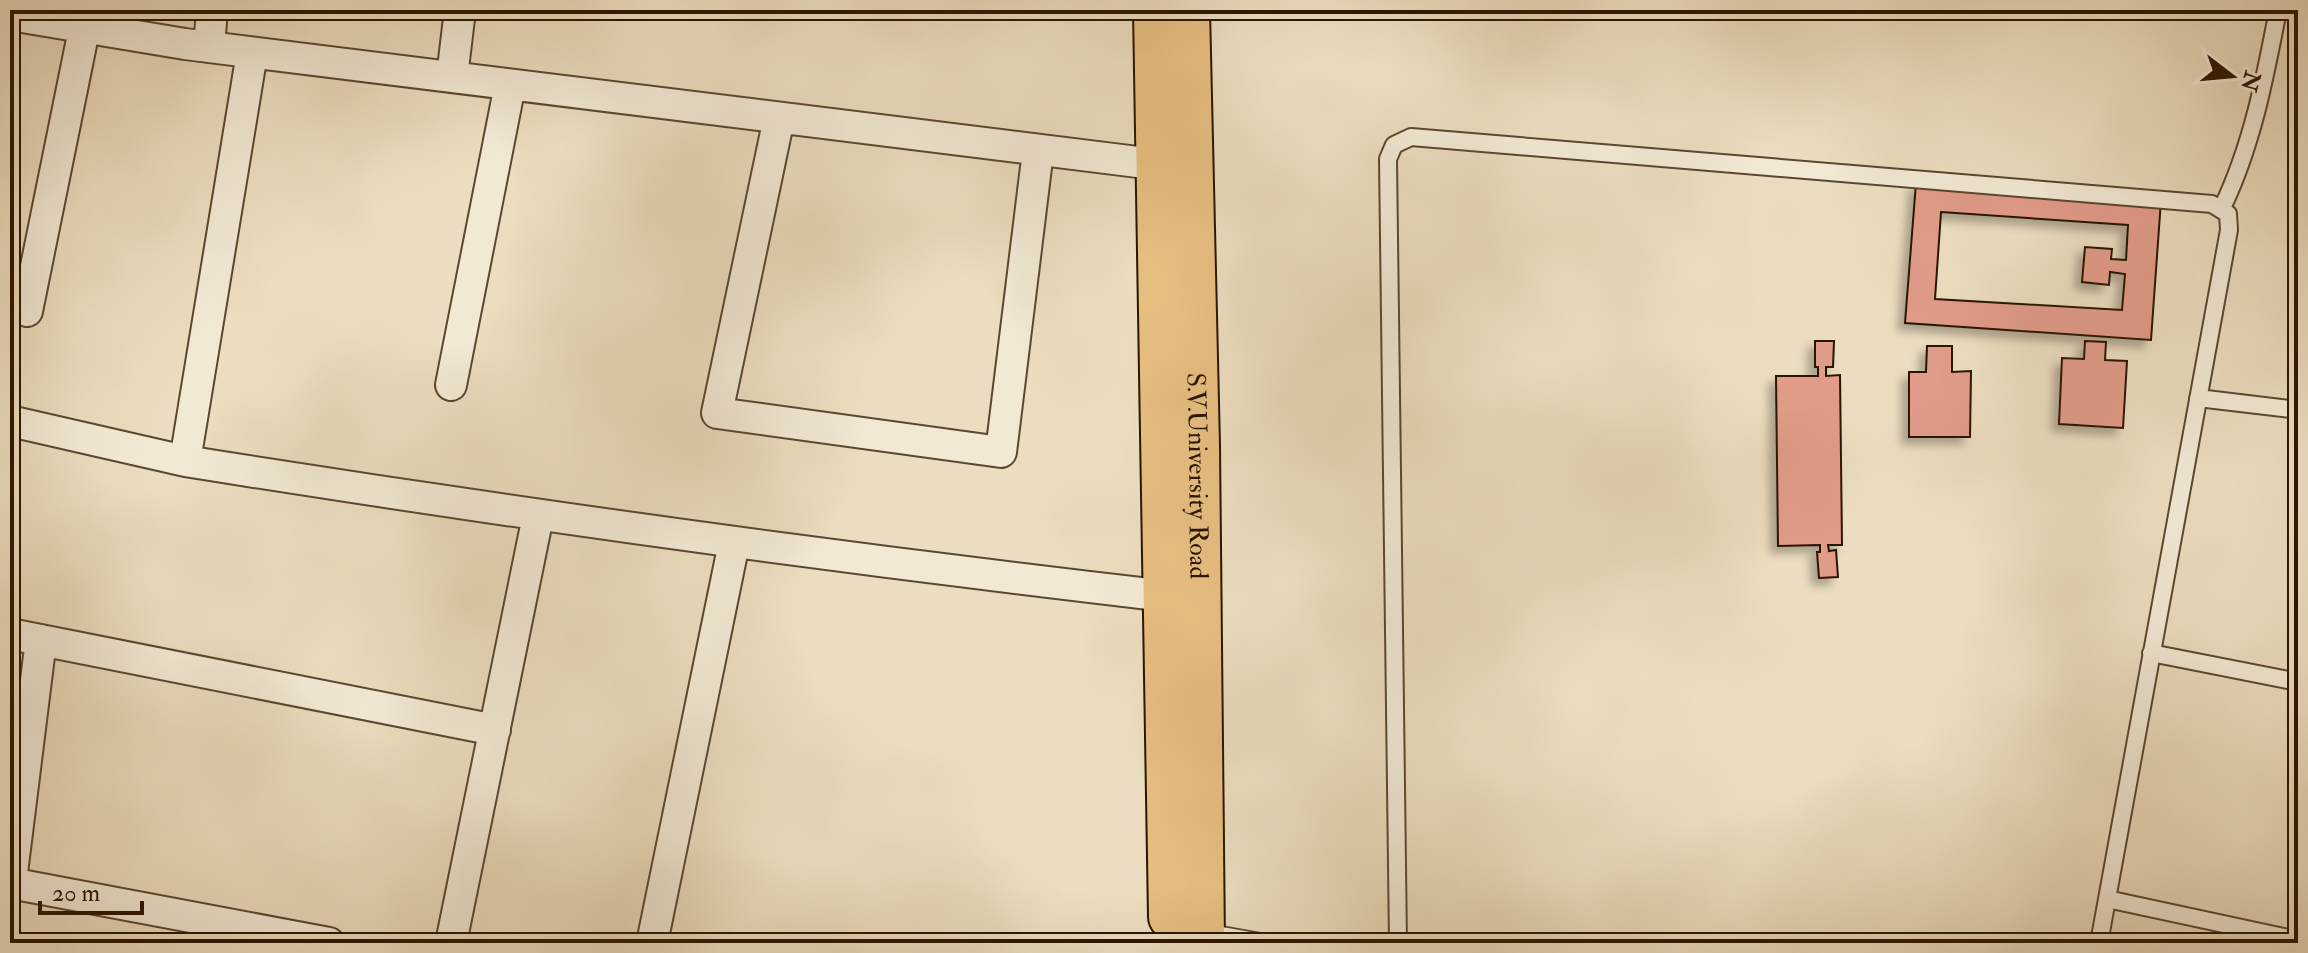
<svg xmlns="http://www.w3.org/2000/svg" width="2308" height="953" font-family="'IM FELL Double Pica',serif">
<defs>
<filter id="shadow"><feDropShadow dx="-7" dy="7" stdDeviation="4" flood-color="#0004"/></filter>
</defs>
<rect width="100%" height="100%" fill="#ebddbf"/>
<filter id="stains"><feTurbulence type="fractalNoise" baseFrequency=".0025" numOctaves="4"/><feColorMatrix values="0 0 0 0 .2 0 0 0 0 .09 0 0 0 0 .02 0 0 0 .5 -.17"/></filter>
<radialGradient id="worn" r=".72"><stop offset=".6" stop-color="#630" stop-opacity="0"/><stop offset="1" stop-color="#630" stop-opacity=".3"/></radialGradient>
<!-- building -->
<path fill="#e19b89" stroke="#2b1500" stroke-width="2" fill-rule="evenodd" filter="url(#shadow)" d="M1916 183 2161 200 2151 340 1905 323ZM1941 212 2128 225 2126 260 2111 259 2112 249 2085 247 2082 282 2109 285 2110 272 2125 274 2122 310 1935 299Z
M1815 341H1834L1833 367H1826V376L1840 375 1842 545H1828L1829 551 1836 550 1838 577 1819 578 1817 552H1820V545L1778 546 1776 376H1818V367H1815Z
M2085 341 2106 342 2105 360 2127 361 2123 428 2059 424 2062 358 2084 359Z
M1927 346H1952V372L1971 371 1970 437H1909V372H1926Z"/>
<g fill="none" stroke-linecap="round" stroke-linejoin="round">
<!-- lane casing -->
<g stroke="#5b4730" stroke-width="20">
<path id="lane" d="M2222 208C2252 146 2265 78 2278 10
M2198 398 2298 410
M2151 653 2298 682
M2107 899 2298 940
M1204 932 1266 943
M1398 943 1388 159 1394 145 1411 137 2212 204 2228 214 2229 230 2099 943"/>
</g>
<!-- street casing -->
<g stroke="#5b4730" stroke-width="34">
<path id="street" d="M10 15 185 44 1178 167
M209 47 212 10
M452 77 460 10
M779 118 717 413 1001 452 1038 151
M27 311 88 10
M451 385 510 85
M10 421 185 461 252 53
M185 461C511 513 838 558 1166 596
M10 634 495 730
M10 883 329 943
M10 889 41 640
M451 943 538 516
M652 943 734 543"/>
</g>
<!-- primary casing -->
<g stroke="#2b1500" stroke-width="48">
<g id="primary">
<path d="M1156 10 1171 917"/>
<path id="s1" d="M1187 10 1197 446 1202 943"/>
</g>
</g>
<!-- lane -->
<use href="#lane" stroke="#f2e9d5" stroke-width="16"/>
<!-- street -->
<use href="#street" stroke="#f2e9d5" stroke-width="30"/>
<!-- primary -->
<use href="#primary" stroke="#e6be80" stroke-width="44"/>
</g>
<g text-anchor="middle" dominant-baseline="central" stroke-width="6" stroke-linejoin="round" paint-order="stroke">
<!-- street labels -->
<g font-size="26" fill="#2b1500" stroke="#f2e9d5">
<text stroke="none"><textPath href="#s1" startOffset="466">S.V.University Road</textPath></text>
</g>
</g>
<!-- margin -->
<rect width="2308" height="953" fill="none" stroke="#ebddbf" stroke-width="40"/>
<rect x="12" y="12" width="2284" height="929" fill="none" stroke="#2b1500" stroke-width="4"/>
<rect x="20" y="20" width="2268" height="913" fill="none" stroke="#2b1500" stroke-width="2"/>
<!-- north arrow -->
<g transform="translate(2232 76) rotate(106)" stroke="#f2e9d5" stroke-width="6" paint-order="stroke">
<path d="M0-6L14 30L0 20L-14 30Z" fill="#2b1500"/>
<text y="-12" font-size="22" font-weight="bold" text-anchor="middle" fill="#2b1500">N</text>
</g>
<!-- scale -->
<path d="M40 901v12h102v-12" fill="none" stroke="#2b1500" stroke-width="4"/>
<text x="52" y="901" font-size="24" fill="#2b1500" stroke="#f2e9d5" stroke-width="6" paint-order="stroke">20 m</text>
<rect width="100%" height="100%" filter="url(#stains)"/>
<rect width="100%" height="100%" fill="url(#worn)"/>
</svg>
